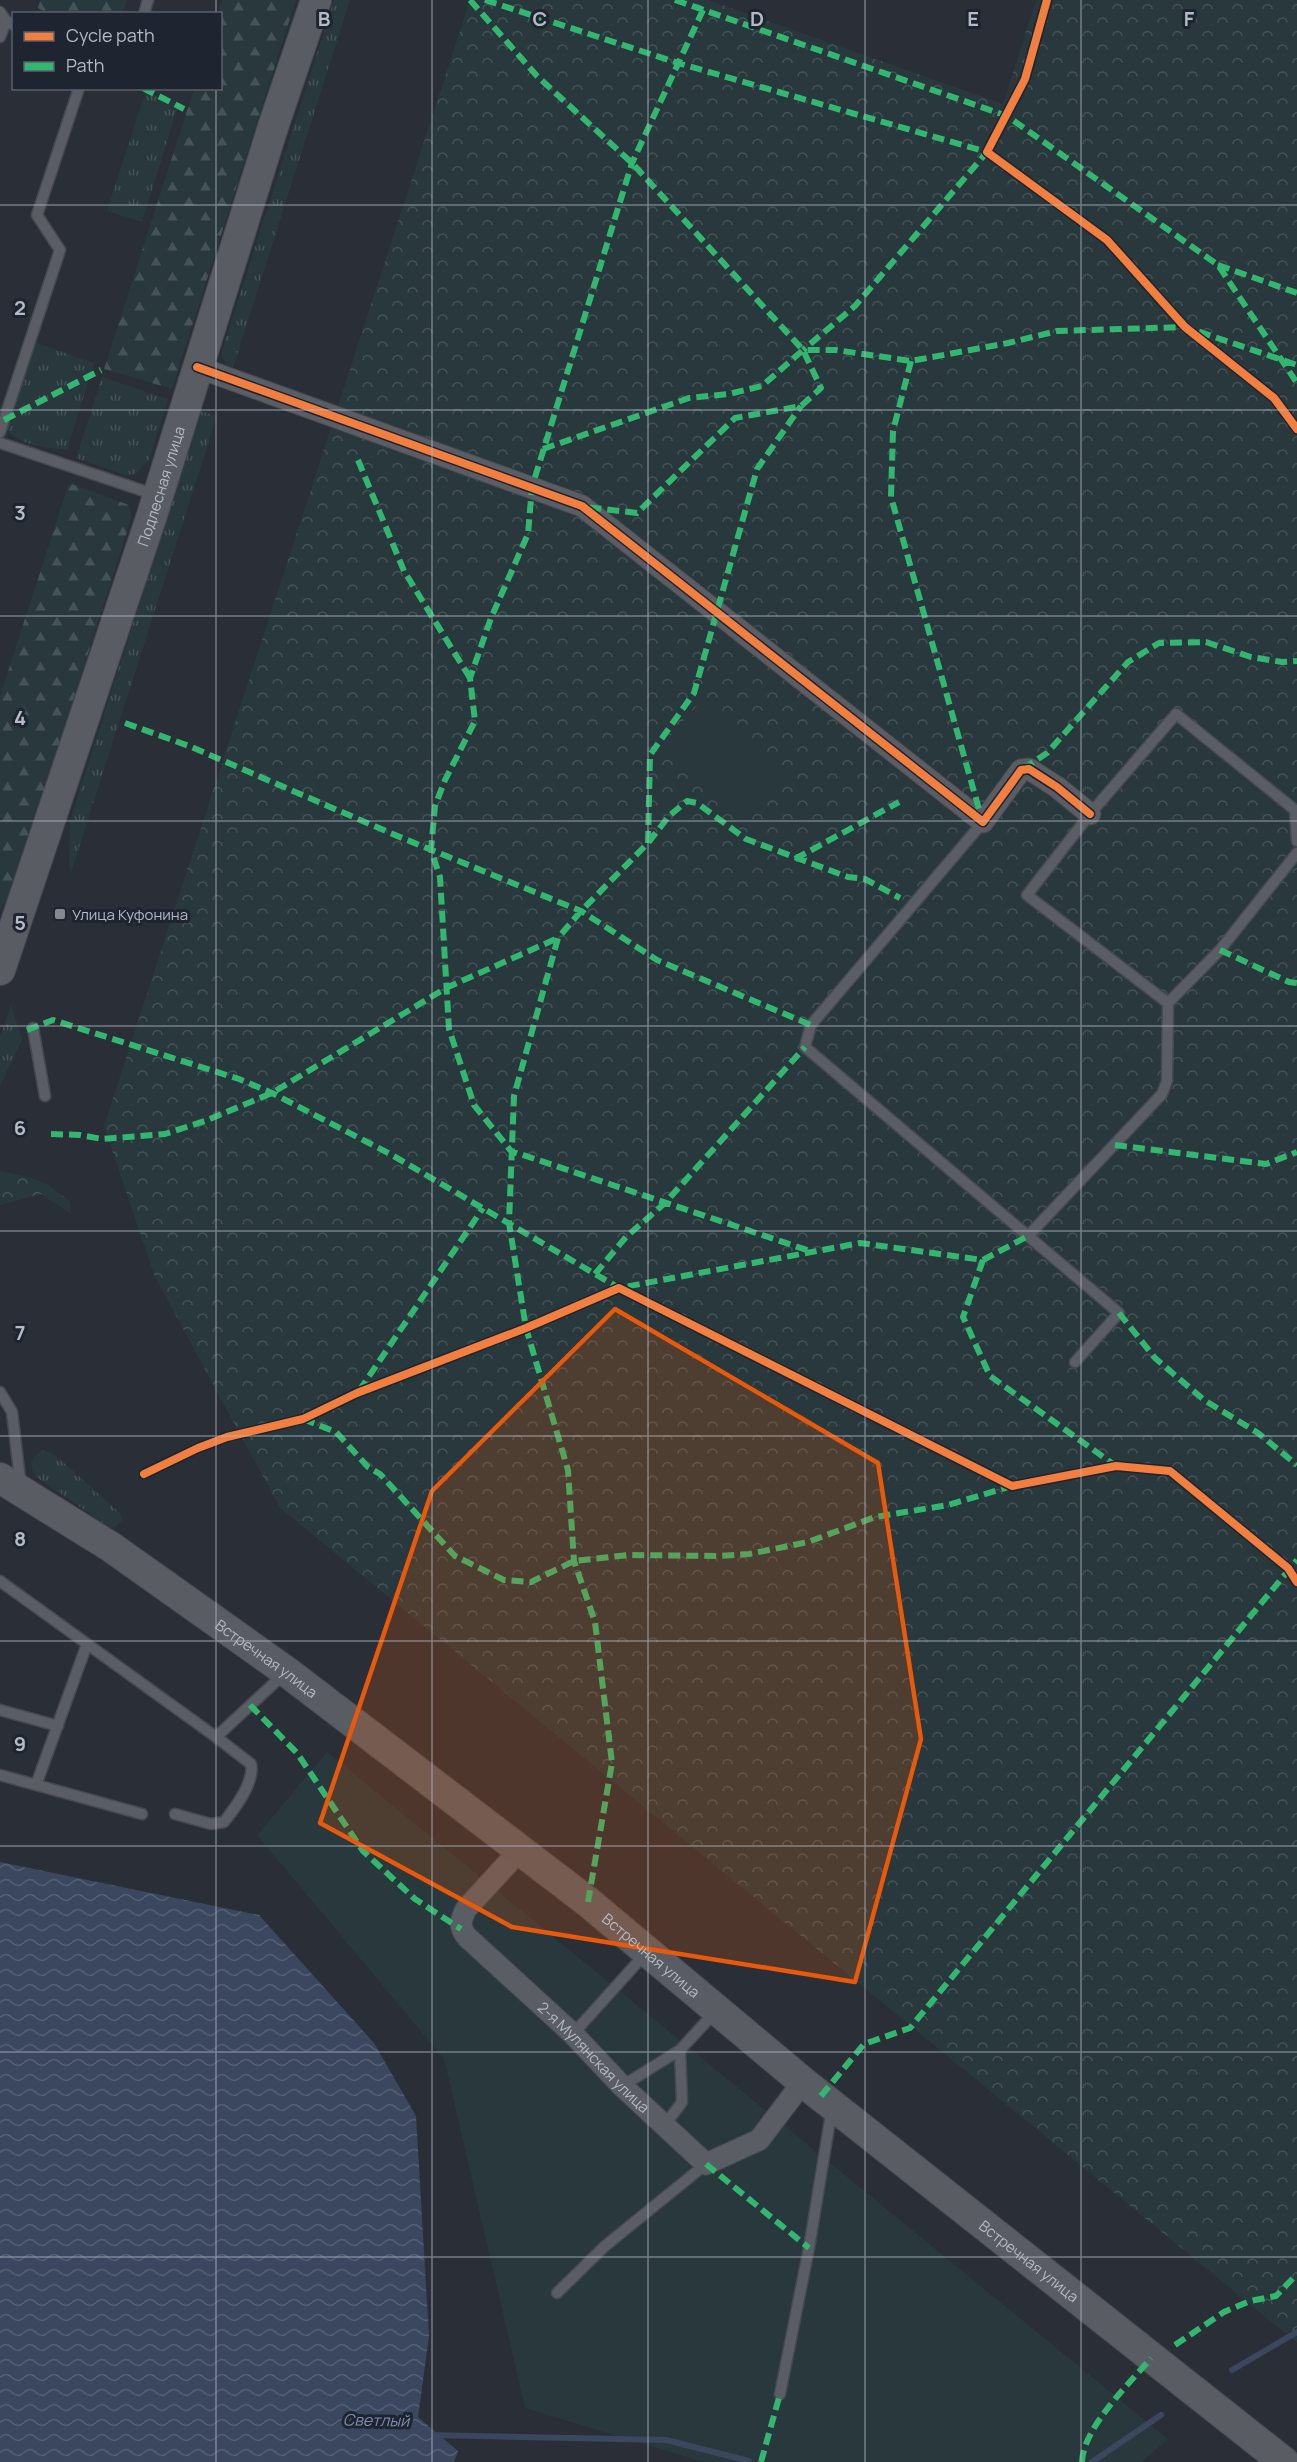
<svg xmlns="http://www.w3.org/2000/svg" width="1297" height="2462" font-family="Manrope,sans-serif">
<defs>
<pattern id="grass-tufts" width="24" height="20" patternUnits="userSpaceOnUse" patternTransform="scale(1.5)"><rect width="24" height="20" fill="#28383c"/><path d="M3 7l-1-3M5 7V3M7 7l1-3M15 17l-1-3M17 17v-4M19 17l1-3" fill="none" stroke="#455357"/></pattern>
<pattern id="forest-firs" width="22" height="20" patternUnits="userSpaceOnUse" patternTransform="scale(1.5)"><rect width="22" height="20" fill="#28383c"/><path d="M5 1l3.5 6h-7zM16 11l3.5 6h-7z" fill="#455357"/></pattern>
<pattern id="park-crowns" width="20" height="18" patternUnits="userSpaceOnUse" patternTransform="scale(1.5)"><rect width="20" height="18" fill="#28383c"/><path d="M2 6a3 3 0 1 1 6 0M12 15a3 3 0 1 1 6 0" fill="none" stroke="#455357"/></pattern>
<pattern id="water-waves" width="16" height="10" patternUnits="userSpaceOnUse" patternTransform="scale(1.5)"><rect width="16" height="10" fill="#3a475e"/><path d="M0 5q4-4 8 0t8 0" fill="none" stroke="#545f74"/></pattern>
</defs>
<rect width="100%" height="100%" fill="#2a2e36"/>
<!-- grass -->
<path fill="url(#grass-tufts)" d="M334 0H350L233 368 225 362 221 354Z
M145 93 179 103 142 222 107 211Z
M34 342 94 363 67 450C46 448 18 446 5 427Z
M102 377 168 399 149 460 135 474 125 475 76 458Z
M201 411 217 416 71 873 69 865 70 821Z
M11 1005 22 1039 0 1086V1036Z
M43 1450 54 1454 120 1513 122 1520 116 1527 111 1528 36 1477C28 1468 32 1455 43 1450Z"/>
<!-- forest -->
<path fill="url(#forest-firs)" d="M40 0H127L122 14 46 13 38 8Z
M222 0H296L172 389 104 369 194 89 220 88V14L218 13Z
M69 483 129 505 131 519 25 851 8 899 0 909V696Z"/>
<!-- park -->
<path fill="url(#park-crowns)" d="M470 0H708L1003 104 1036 0H1297V2343L280 1508 155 1277 104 1126Z
M0 1171C33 1178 44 1178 70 1202L71 1214 41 1194 0 1205Z"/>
<!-- garden -->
<path fill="#28383c" d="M704 698 790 773 750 819 663 744Z
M327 1752 1168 2439 1142 2462H703L525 2408 444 2059 257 1835Z"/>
<!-- water -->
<path fill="url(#water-waves)" d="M0 1862 259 1915 374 2043 416 2116 429 2336 418 2417 458 2451 454 2462H0Z"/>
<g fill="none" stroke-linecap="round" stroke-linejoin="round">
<!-- stream -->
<path stroke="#3a475e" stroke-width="6" d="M1232 2370 1297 2332
M431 2435 666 2440 749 2461
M1092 2462 1161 2415"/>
<!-- service casing -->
<g stroke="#46494f" stroke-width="13">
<path id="service" d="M0 12 6 21 14 25
M144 14 148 0
M0 37 6 21
M0 432 60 250 37 215 79 88
M0 443 156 495
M983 822 811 1025 805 1047 1119 1313 1075 1362
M1168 1003 1027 895 1090 814 1176 714 1295 810 1297 841
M33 1028 45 1096
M1028 1236 1162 1094 1167 1081 1168 1003 1220 950 1297 853
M0 1392 12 1412 21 1487
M0 1581 216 1737 284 1674
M0 1710 58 1726
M0 1775 142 1814
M36 1785 87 1644
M175 1814 211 1824 224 1822C235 1808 255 1782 251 1764L216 1737
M573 2034 645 1954
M622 2086 680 2050
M664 2126 682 2102 680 2050 716 2011
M557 2293 605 2246 706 2164
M780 2394 809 2248 832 2108"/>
</g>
<!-- minor casing -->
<g stroke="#46494f" stroke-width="23">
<g id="minor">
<path d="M197 367 582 506 983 822 1021 770 1029 769 1057 787 1090 814"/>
<path id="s1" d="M520 1850 466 1909C460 1921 459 1927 467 1937L573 2034 622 2086 706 2164 759 2140 803 2082"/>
</g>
</g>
<!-- secondary casing -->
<g stroke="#46494f" stroke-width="32">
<g id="secondary">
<path id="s2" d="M0 970 152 515 273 127 316 0"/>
<path id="s3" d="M0 1478 111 1547 287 1672 588 1902 803 2082 1284 2462"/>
</g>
</g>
<!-- service -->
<use href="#service" stroke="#5a5d64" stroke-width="10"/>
<!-- minor -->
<use href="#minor" stroke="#5a5d64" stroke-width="21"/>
<!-- secondary -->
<use href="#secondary" stroke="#595c62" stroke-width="30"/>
<!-- quiet -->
<path stroke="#33b770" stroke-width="6" stroke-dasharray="12 6" stroke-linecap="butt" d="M470 0 537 76 632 163 803 350 821 388 801 406 735 418 637 513 586 507
M485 0 678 63 987 152 855 306 803 350
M675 0 1007 116 1218 265 1297 383
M703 10 632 163 532 487 528 534 491 618 470 678 475 721 445 780 435 806 431 850 440 877 449 1029 474 1105 511 1151 810 1251
M143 88 184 109
M1218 265 1297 293
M911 361 893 431 891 497 982 820
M4 420 101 370
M543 449 689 398 729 394 762 386 803 350H836L911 361 1008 343 1057 331 1185 327 1297 365
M358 460 404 571 470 678
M125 723 189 746 395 835 581 911 657 960 811 1025
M1023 769 1047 753 1128 662 1159 643 1206 642 1251 657 1282 662 1297 661
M648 843 650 755 694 693 757 469 801 406
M795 859 899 802
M1220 950 1289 982 1297 983
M27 1030 53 1020 239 1079 272 1093 392 1155 619 1288 860 1243 983 1260 1028 1236
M51 1134 80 1135 102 1139 165 1134 205 1121 272 1093 446 988 558 938
M1115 1145 1266 1164 1297 1152
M983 1260 963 1317 990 1376 1116 1466
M595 1274 626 1237 665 1203 805 1047
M1119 1313 1155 1358 1204 1400 1258 1433 1297 1465
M359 1391 483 1208
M303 1419 336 1432 368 1467 380 1474 455 1556 504 1580 531 1582 574 1561 628 1555 720 1556 749 1554 808 1542 875 1517 948 1505 1012 1486
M250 1705 297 1753 363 1851 415 1899 461 1929
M588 1902 612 1763 595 1622 574 1561 568 1470 526 1328 509 1223 514 1096 558 938 581 911 648 843 669 816 687 801 697 803 746 839 848 877 865 879 900 898
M821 2096 864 2044 910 2028 1297 1560
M706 2164 809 2248
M1175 2345 1224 2312 1250 2301 1276 2296 1297 2274
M761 2462 780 2394
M1082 2462C1083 2428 1129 2384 1151 2358"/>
<!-- cycleway casing -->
<g stroke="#1e2430" stroke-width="11">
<path id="cycleway" d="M1047 0 1025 79 987 152 1107 240 1185 327 1274 398 1297 429
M197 367 582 506 983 822 1021 770 1029 769 1057 787 1090 814
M144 1474 198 1448 227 1437 303 1419 357 1393 526 1328 619 1288 1012 1486 1116 1466 1170 1471 1288 1568 1297 1582"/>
</g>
<!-- cycleway -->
<use href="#cycleway" stroke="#f27e40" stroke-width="8"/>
</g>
<!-- marked area -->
<path fill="#e8590c" fill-opacity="0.2" stroke="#e8590c" stroke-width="4.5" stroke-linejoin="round" d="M615 1309 878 1463 921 1739 855 1982 512 1927 320 1823 432 1491Z"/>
<!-- grid -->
<path fill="none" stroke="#b4bac6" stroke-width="1.5" stroke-opacity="0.55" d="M216 0V14M432 0V2462M648 0V2462M865 0V2462M1081 0V2462M216 88V2462M0 205H1297M0 410H1297M0 616H1297M0 821H1297M0 1026H1297M0 1231H1297M0 1436H1297M0 1641H1297M0 1846H1297M0 2052H1297M0 2257H1297"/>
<!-- markers -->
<rect fill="#848994" stroke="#1e2430" stroke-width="2" x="54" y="908" width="12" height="12" rx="3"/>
<g text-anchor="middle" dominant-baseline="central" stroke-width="6" stroke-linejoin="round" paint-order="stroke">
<!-- street labels -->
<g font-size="15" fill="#b4bac6" stroke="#1e2430">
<text stroke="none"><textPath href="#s2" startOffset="510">Подлесная улица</textPath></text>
<text stroke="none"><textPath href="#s3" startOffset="322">Встречная улица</textPath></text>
<text stroke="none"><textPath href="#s3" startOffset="808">Встречная улица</textPath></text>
<text stroke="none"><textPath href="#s1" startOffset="285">2-я Мулянская улица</textPath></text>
<text stroke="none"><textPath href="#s3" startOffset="1294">Встречная улица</textPath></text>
</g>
<!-- poi labels -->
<g font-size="15" fill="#b4bac6" stroke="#1e2430" text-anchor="start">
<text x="72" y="914">Улица Куфонина</text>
</g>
<!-- water labels -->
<g font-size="16" font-style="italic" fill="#7e8eab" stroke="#1e2430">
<text transform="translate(376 2420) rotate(1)">Светлый</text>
</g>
</g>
<g font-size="20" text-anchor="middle" font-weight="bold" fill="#b4bac6" stroke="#1e2430" stroke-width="6" stroke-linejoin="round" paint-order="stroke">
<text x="324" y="26">B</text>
<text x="540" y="26">C</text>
<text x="757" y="26">D</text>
<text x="973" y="26">E</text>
<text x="1189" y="26">F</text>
<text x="20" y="315">2</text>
<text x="20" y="520">3</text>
<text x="20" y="725">4</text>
<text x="20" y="930">5</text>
<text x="20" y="1135">6</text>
<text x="20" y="1340">7</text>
<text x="20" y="1546">8</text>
<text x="20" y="1751">9</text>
</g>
<!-- legend -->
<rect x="12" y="12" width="210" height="78" fill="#1e2430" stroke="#5a606c" stroke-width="1.5"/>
<rect x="24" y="32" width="30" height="9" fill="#f27e40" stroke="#5a606c" stroke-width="1.5"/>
<text x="66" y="42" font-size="18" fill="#b4bac6">Cycle path</text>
<rect x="24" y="62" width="30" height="9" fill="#33b770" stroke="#5a606c" stroke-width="1.5"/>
<text x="66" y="72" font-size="18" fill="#b4bac6">Path</text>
</svg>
